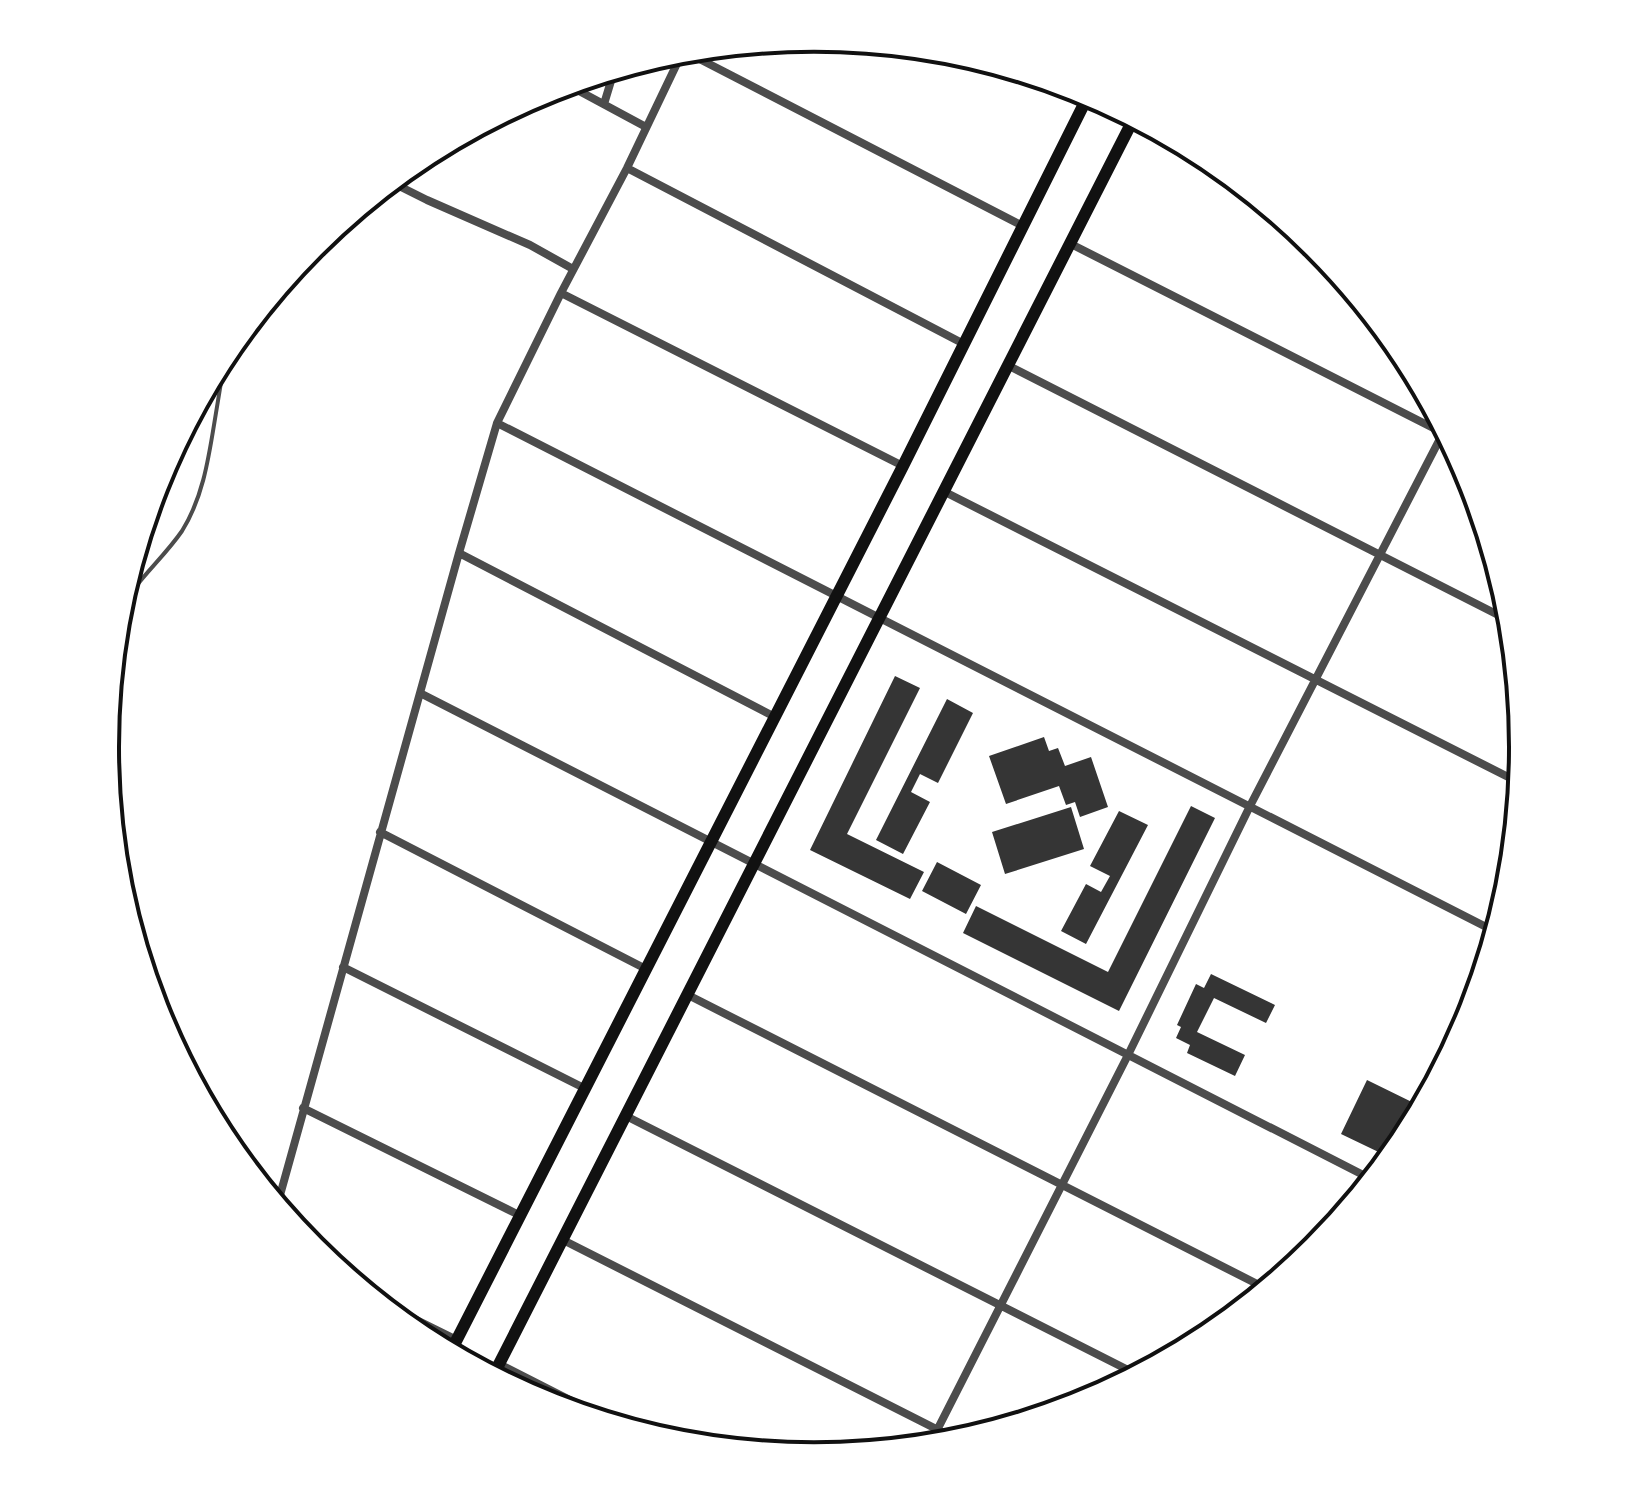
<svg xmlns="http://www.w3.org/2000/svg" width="1629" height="1495" font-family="'Alegreya Sans',sans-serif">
<rect width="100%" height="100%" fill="#fff"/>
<!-- building -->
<path fill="#353535" d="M895 676 920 688 847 834 924 872 910 899 810 850Z
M947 699 973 713 938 783 920 774 911 792 930 802 903 854 876 840Z
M1044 737 1049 751 1058 748 1065 766 1091 757 1108 807 1080 817 1075 802 1066 805 1059 786 1006 804 989 756Z
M1191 806 1215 818 1119 1011 963 933 976 906 1108 972Z
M1071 807 1084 849 1005 874 992 832Z
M1119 811 1148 825 1086 944 1061 931 1086 884 1101 892 1110 876 1090 866Z
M937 862 981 885 966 914 922 891Z
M1211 974 1275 1005 1266 1023 1214 998 1197 1032 1245 1055 1235 1076 1187 1053 1190 1045 1176 1038 1181 1027 1177 1025 1196 984 1204 988Z
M1367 1080 1420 1106 1400 1147 1391 1158 1341 1134Z"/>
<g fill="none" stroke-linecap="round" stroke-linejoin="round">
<!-- service -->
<path stroke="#4c4c4c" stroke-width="4" d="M118 614C134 582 162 560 182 531 202 499 208 462 214 425 218 401 222 377 226 352"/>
<!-- minor -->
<path stroke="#4c4c4c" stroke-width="8" d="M684 51 1023 226
M568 85 646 127
M1075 89 1212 160
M604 104 614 71
M627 168 964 344
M391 182 427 200 530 245 573 269
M1069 243 1449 436
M561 293 903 466
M1009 366 1512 622
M497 423 1496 932
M945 492 1520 783
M459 553 775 717
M420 693 1373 1180
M380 832 646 969
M343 967 586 1089
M688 995 1267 1289
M303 1108 521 1216
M626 1116 1138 1375
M277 1206 459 553 497 423 561 293 627 168 683 51
M563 1240 960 1441
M372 1298 457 1340
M499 1364 625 1428
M929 1446 1128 1055 1250 806 1445 429"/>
<!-- primary -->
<path stroke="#111" stroke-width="12" d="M450 1353 903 466 1089 94
M493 1376 1134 118"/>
</g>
<!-- crop -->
<path d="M0 0H1629V1495H0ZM119 747a695 695 0 1 1 1390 0a695 695 0 1 1-1390 0Z" fill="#fff" fill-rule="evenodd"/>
<path fill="none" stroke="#111" stroke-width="4" d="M119 747a695 695 0 1 1 1390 0a695 695 0 1 1-1390 0Z"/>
</svg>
